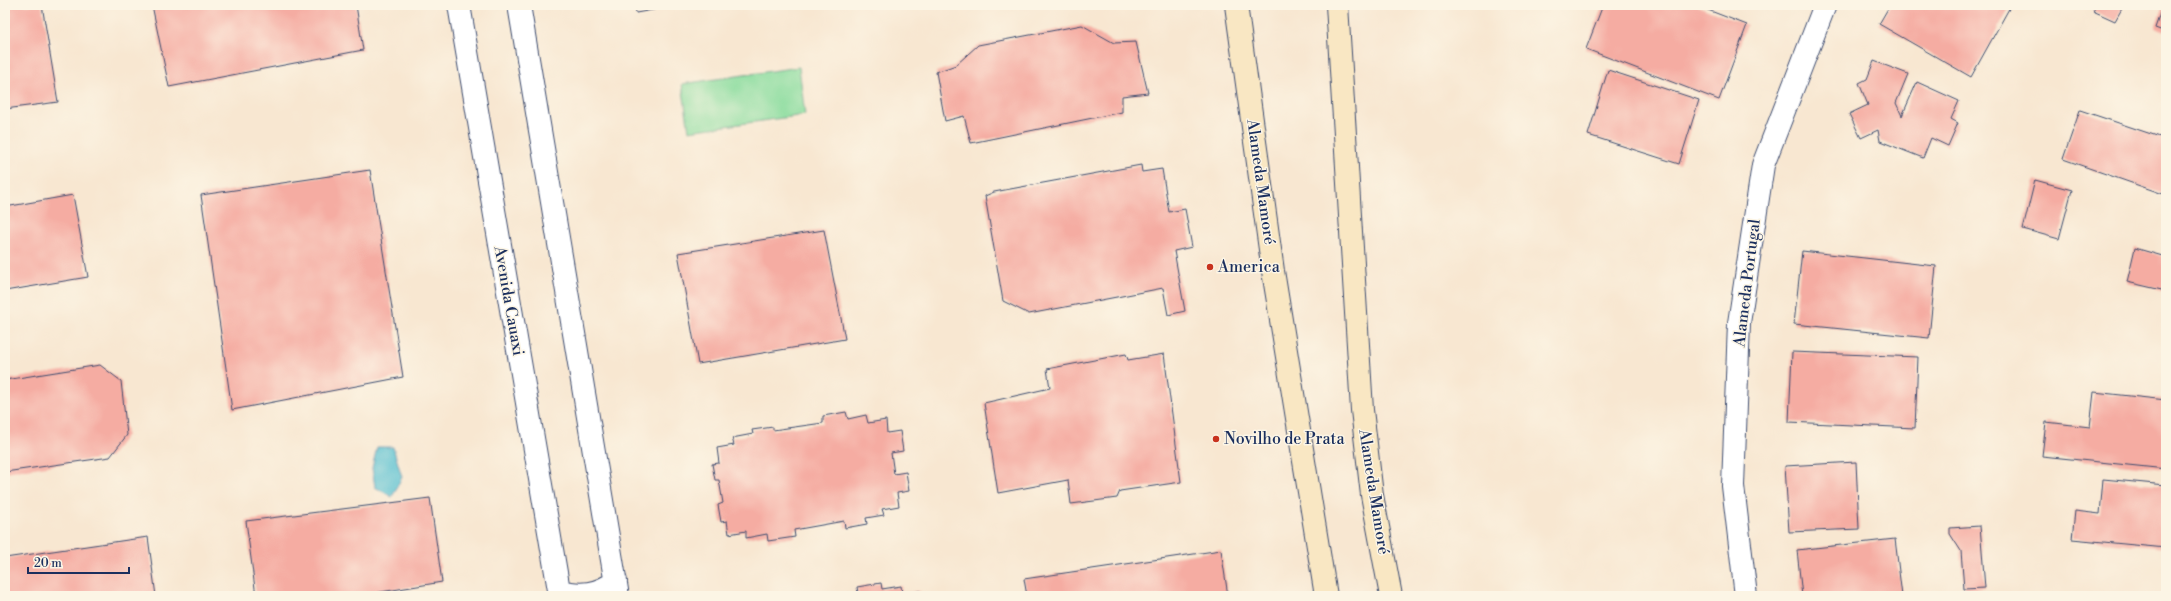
<svg xmlns="http://www.w3.org/2000/svg" width="2171" height="601" font-family="'Libre Bodoni',serif">
<rect width="100%" height="100%" fill="#fcf5e5"/>
<filter id="ink" filterUnits="userSpaceOnUse"><feTurbulence type="fractalNoise" baseFrequency=".025" numOctaves="2"/><feDisplacementMap in="SourceGraphic" scale="8" xChannelSelector="R" yChannelSelector="G"/><feConvolveMatrix kernelMatrix="1 2 1 2 8 2 1 2 1" color-interpolation-filters="sRGB"/></filter>
<filter id="wash" filterUnits="userSpaceOnUse"><feTurbulence type="fractalNoise" baseFrequency=".012" numOctaves="4" result="noise"/><feDisplacementMap in="SourceGraphic" scale="16" xChannelSelector="R" yChannelSelector="G"/><feGaussianBlur stdDeviation="0.9" result="paint"/><feColorMatrix in="noise" values="0 0 0 0 0 0 0 0 0 0 0 0 0 0 0 0 0 1.4 0 .05"/><feComposite in="paint" operator="in"/></filter>
<g filter="url(#wash)">
<rect width="100%" height="100%" fill="#f8e7d1"/>
<!-- green -->
<path fill="#88dc9d" stroke="#52867e" d="M799 67 805 115 689 131 682 84Z"/>
<!-- water -->
<path fill="#55bfd1" stroke="#387798" d="M377 447H393L402 477 392 497 375 487 372 468Z"/>
<g id="blocks">
<!-- building -->
<path fill="#f5aca2" d="M5 5H42L58 102 5 109Z
M152 5H356L363 50 169 87Z
M635 5H675V6L636 13Z
M1603 5H1695L1747 25 1719 100 1586 49Z
M1890 5H2011L1971 77 1879 24Z
M2097 5H2124L2115 21 2093 11Z
M2163 5H2166V32L2155 28Z
M1082 25 1114 43 1136 42 1148 93 1122 96V112L971 143 964 116 945 121 936 72 956 65 978 45Z
M1874 61 1908 74 1896 103 1902 116 1917 82 1959 101 1951 119 1958 123 1948 146 1931 138 1923 158 1880 141 1878 130 1861 138 1849 114 1868 105 1859 83 1867 79Z
M1608 70 1699 100 1679 164 1588 135Z
M2080 110 2166 139V195L2063 159Z
M1141 165 1142 172 1162 169 1169 212 1185 209 1192 247 1174 251 1185 311 1168 315 1163 288 1029 314 1003 301 985 196 994 192Z
M370 170 403 377 232 410 201 195Z
M2035 180 2072 190 2059 239 2023 229Z
M73 195 88 277 5 291V207Z
M824 230 845 339 698 364 678 253Z
M2135 248 2166 257V291L2127 282Z
M1802 251 1936 266 1929 338 1794 324Z
M1792 352 1918 357 1915 428 1789 422Z
M1126 354 1128 360 1164 354 1181 482 1120 491 1117 498 1071 504 1068 480 998 493 984 403 1050 388 1047 369Z
M100 365 121 381 127 435 110 457 5 472V380Z
M2094 392 2166 400V469L2042 456 2046 422 2090 427Z
M846 412 848 419 866 415 868 423 886 420 887 433 900 431 903 451 891 453 894 474 906 472 909 491 897 493 899 506 882 509 884 515 866 518 867 524 845 528 844 521 794 530 795 537 768 541 767 534 746 538V531L729 534 727 521 721 522 718 505 723 503 719 480H715L712 464 719 463 717 448 734 445 732 438 753 434 752 430 773 427V430L823 423V416Z
M1856 462 1859 529 1789 532 1785 466Z
M2103 479 2166 485V548L2072 539 2075 511 2100 514Z
M430 498 442 582 356 596H256L246 521Z
M1980 526 1985 588 1964 589 1961 551 1950 534V528Z
M148 537 156 596H5V558Z
M1895 539 1902 596H1802L1797 550Z
M1221 550 1228 596H1027L1024 579Z
M881 583 882 589 901 586 902 593 920 591 921 596H844L858 593 857 587Z"/>
</g>
</g>
<g filter="url(#ink)">
<use href="#blocks" fill-opacity="0" stroke="#3c4b6f" stroke-width="1"/>
<g fill="none" stroke-linecap="round" stroke-linejoin="round">
<!-- minor casing -->
<g stroke="#3c4b6f" stroke-width="24">
<path id="minor" d="M1746 596 1733 486 1739 323 1763 165 1825 5"/>
</g>
<!-- tertiary casing -->
<g stroke="#3c4b6f" stroke-width="24">
<path id="tertiary" d="M459 5 560 596
M519 5 618 596
M559 591C581 596 597 595 616 581"/>
</g>
<!-- secondary casing -->
<g stroke="#3c4b6f" stroke-width="24">
<path id="secondary" d="M1236 5 1273 271 1326 596
M1337 5 1362 410 1372 495 1391 596"/>
</g>
<!-- minor -->
<use href="#minor" stroke="#fff" stroke-width="22"/>
<!-- tertiary -->
<use href="#tertiary" stroke="#fff" stroke-width="22"/>
<!-- secondary -->
<use href="#secondary" stroke="#f9e7c3" stroke-width="22"/>
</g>
</g>
<!-- markers -->
<g fill="#c8321e" stroke="#fcf5e5" stroke-width="1.5">
<circle cx="1210" cy="267" r="4"/>
<circle cx="1216" cy="439" r="4"/>
</g>
<g text-anchor="middle" dominant-baseline="central" stroke-width="3" stroke-linejoin="round" paint-order="stroke">
<!-- street labels -->
<g font-size="16" fill="#1b2f5e" stroke="#fcf5e5">
<text transform="translate(1261 182) rotate(82)">Alameda Mamoré</text>
<text transform="translate(1747 283) rotate(-83)">Alameda Portugal</text>
<text transform="translate(509 301) rotate(80)">Avenida Cauaxi</text>
<text transform="translate(1374 492) rotate(81)">Alameda Mamoré</text>
</g>
<!-- poi labels -->
<g font-size="16" fill="#1b2f5e" stroke="#fcf5e5" text-anchor="start">
<text x="1218" y="267">America</text>
<text x="1224" y="439">Novilho de Prata</text>
</g>
</g>
<!-- margin -->
<rect width="2171" height="601" fill="none" stroke="#fcf5e5" stroke-width="20"/>
<!-- scale -->
<path d="M28 567v6h101v-6" fill="none" stroke="#1b2f5e" stroke-width="2"/>
<text x="34" y="567" font-size="12" fill="#1b2f5e" stroke="#fcf5e5" stroke-width="3" paint-order="stroke">20 m</text>
</svg>
